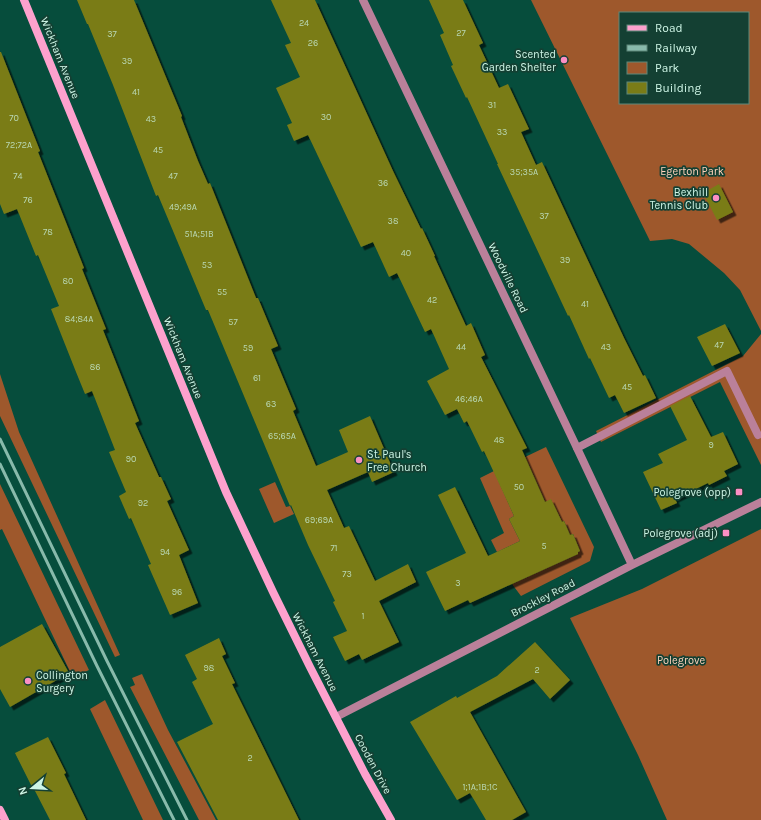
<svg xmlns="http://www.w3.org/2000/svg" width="761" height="820" font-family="Karla,sans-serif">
<defs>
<filter id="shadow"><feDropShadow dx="3.5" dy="3.5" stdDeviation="0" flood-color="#0009"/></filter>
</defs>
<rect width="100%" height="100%" fill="#064d3c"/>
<!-- green -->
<path fill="#9e582c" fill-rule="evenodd" d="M531 0H761V331L740 290 724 273 689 244 672 239 650 241ZM620 13H748V103H620Z
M761 334V465L720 382 601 442 596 431 743 356Z
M0 374 19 432 120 655 115 657 0 416Z
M546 447 594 547 590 561 521 596 512 584 578 554V552L580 551 573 534 570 535 564 521 562 522 551 500 545 502 525 457Z
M494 471 514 516 509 519 520 541 497 552 491 540 504 533 480 478Z
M275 482 286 507 290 506 294 514 274 523 259 489Z
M0 484 89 670 73 678 2 529 0 530Z
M761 529V820H667L638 755 570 618 642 589Z
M142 674 168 730 216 820H199L130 687 135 685 132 678Z
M105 700 163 820H143L90 709Z"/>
<!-- building -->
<path fill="#7a7c17" filter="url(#shadow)" d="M77 0H134L182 116 181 117 198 161 208 184 210 183 256 298H258L278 346 271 349 296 409 293 411 316 466 348 452 339 430 370 416 394 472 372 482 368 472 327 490 344 528 349 526 375 581 408 564 416 582 379 601 399 642 362 660 359 654 345 661 333 637 347 631 333 602 335 601 308 545 291 505 290 506 208 310H206L158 195 156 196 113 85 88 24H87Z
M271 0H315L393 171 421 229 422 228 435 256H434L466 326 471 323 485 355 481 357 527 448 522 450 545 502 551 499 562 522 564 521 570 535 573 534 580 551 578 552V554L470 603 468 600 445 611 426 572 466 553 438 495 455 487 488 556 520 541 509 519 514 516 484 451 482 452 467 421 464 423 457 409 445 415 427 381 449 369 431 329 425 332 397 273 389 277 373 242 361 247 308 135 294 141 287 125 292 123 276 88 300 77 285 45 291 43Z
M429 0H463L483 43 479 45 499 88 508 84 529 129 521 132 536 165 542 162 624 338 643 376 645 375 656 398 624 413 615 395 609 398 590 358 589 359 569 315 568 316 497 164H498L467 97 466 98 451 66 453 65 440 35 444 33Z
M0 52H1L40 151 38 152 84 268 82 269 106 329 103 330 139 421 135 423 159 477H161L171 499 167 501 189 550 179 555 198 603 170 615 148 565 151 564 131 518 129 519 119 496 126 492 109 452 115 450 92 391 85 394 76 372 51 309 59 306 38 255 36 256 17 209 4 214 0 204Z
M719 184 733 212 717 220 703 193Z
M725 324 740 353 712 366 697 337Z
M690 396 711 437 723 432 738 464 724 471 727 476 709 485 708 483 675 499 677 503 661 510 643 472 663 463 658 454 687 440 670 406Z
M42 624 69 673 10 707 0 689V647Z
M219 638 226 654 222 656 235 683 232 684 299 820H218L177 742 213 724 192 682 197 679 185 655Z
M535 642 570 680 550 699 533 679 470 712 526 812 512 820H486L470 793 457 800 410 722 456 696 457 698 497 676Z
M48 737 66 773 64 774 86 820H50L34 789H33L15 753Z"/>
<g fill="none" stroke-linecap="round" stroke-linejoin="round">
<!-- lane -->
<path stroke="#ba809a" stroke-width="8" d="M577 448 727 371 758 435"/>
<!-- street -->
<path stroke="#ba809a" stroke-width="8" d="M363 0 577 448 632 565
M336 717 632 565 761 502"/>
<!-- secondary -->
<path stroke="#fda1cd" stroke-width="8" d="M24 0 226 492 273 592 310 667 365 774 391 820
M0 810 5 820"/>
<!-- rail -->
<path stroke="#88baab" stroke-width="3" d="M0 439 107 661 187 820
M0 464 97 666 174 820"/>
</g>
<!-- markers -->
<g fill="#fb8fc4" stroke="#144033" stroke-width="1.5">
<circle cx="564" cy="60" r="4"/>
<circle cx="716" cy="198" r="4"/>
<circle cx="359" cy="460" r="4"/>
<rect x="735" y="488" width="8" height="8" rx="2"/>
<rect x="722" y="529" width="8" height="8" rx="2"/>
<circle cx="28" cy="681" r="4"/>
</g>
<g text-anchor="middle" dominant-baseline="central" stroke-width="3.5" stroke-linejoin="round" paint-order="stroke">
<!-- number labels -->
<g font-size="9" fill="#b9d7b2">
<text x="304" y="23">24</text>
<text x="461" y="33">27</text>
<text x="112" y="34">37</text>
<text x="313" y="43">26</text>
<text x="127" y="61">39</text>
<text x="136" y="92">41</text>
<text x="492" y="105">31</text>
<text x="326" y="117">30</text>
<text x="14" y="118">70</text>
<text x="151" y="119">43</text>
<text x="502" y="132">33</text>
<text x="19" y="145">72;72A</text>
<text x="158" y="150">45</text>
<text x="524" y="172">35;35A</text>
<text x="18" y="176">74</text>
<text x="173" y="176">47</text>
<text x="383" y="183">36</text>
<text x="28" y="200">76</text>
<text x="183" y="207">49;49A</text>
<text x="544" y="216">37</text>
<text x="393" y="221">38</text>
<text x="48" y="232">78</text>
<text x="199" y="234">51A;51B</text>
<text x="406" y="253">40</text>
<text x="565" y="260">39</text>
<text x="207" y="265">53</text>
<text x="68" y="281">80</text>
<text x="222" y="292">55</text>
<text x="432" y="300">42</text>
<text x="585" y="304">41</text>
<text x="79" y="319">84;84A</text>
<text x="233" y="322">57</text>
<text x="719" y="345">47</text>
<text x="461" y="347">44</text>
<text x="606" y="347">43</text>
<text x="248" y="348">59</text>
<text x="95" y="367">86</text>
<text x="257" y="378">61</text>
<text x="627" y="387">45</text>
<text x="469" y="399">46;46A</text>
<text x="271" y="404">63</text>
<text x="282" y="436">65;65A</text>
<text x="499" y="440">48</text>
<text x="711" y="445">9</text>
<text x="131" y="459">90</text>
<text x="519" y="487">50</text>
<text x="143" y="503">92</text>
<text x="319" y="520">69;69A</text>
<text x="544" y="546">5</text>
<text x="334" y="548">71</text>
<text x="165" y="552">94</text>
<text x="347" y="574">73</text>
<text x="458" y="583">3</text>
<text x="177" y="592">96</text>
<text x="363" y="616">1</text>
<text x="209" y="668">98</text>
<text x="537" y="670">2</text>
<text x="250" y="758">2</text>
<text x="480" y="787">1;1A;1B;1C</text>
</g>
<!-- poi labels -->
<g font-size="11" fill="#cef5e6" stroke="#144033" text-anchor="end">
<text x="556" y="54">Scented<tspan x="556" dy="13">Garden Shelter</tspan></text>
<text x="708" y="192">Bexhill<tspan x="708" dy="13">Tennis Club</tspan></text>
<text x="367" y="454" text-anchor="start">St. Paul's<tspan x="367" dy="13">Free Church</tspan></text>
<text x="731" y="492">Polegrove (opp)</text>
<text x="718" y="533">Polegrove (adj)</text>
<text x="36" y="675" text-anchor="start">Collington<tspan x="36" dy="13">Surgery</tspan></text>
</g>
<!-- street labels -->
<g font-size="11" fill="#cef5e6" stroke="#144033">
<text transform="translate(60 58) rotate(68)">Wickham Avenue</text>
<text transform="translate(508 278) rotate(64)">Woodville Road</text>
<text transform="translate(183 358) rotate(68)">Wickham Avenue</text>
<text transform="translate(543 598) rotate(-27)">Brockley Road</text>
<text transform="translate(315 652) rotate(63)">Wickham Avenue</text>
<text transform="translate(373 764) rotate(62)">Cooden Drive</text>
</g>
<!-- park labels -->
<g font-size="11" fill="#ffd3bc" stroke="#144033">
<text x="692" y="171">Egerton Park</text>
<text x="681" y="660">Polegrove</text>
</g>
</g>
<!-- legend -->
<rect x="619" y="12" width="130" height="92" fill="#144033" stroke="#5e887b"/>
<rect x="627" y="25" width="20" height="6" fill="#fda1cd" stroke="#5e887b"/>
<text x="655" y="32" font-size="12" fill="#cef5e6">Road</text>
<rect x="627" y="45" width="20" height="6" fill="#88baab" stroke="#5e887b"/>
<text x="655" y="52" font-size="12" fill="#cef5e6">Railway</text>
<rect x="627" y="62" width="20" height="12" fill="#9e582c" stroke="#5e887b"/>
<text x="655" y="72" font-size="12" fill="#cef5e6">Park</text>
<rect x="627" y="82" width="20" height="12" fill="#7a7c17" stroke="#5e887b"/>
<text x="655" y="92" font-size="12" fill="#cef5e6">Building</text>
<!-- north arrow -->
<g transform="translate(32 788) rotate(252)" stroke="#144033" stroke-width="3" paint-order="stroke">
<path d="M0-3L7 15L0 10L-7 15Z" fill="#cef5e6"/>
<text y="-6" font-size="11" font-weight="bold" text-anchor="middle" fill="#cef5e6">N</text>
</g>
</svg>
